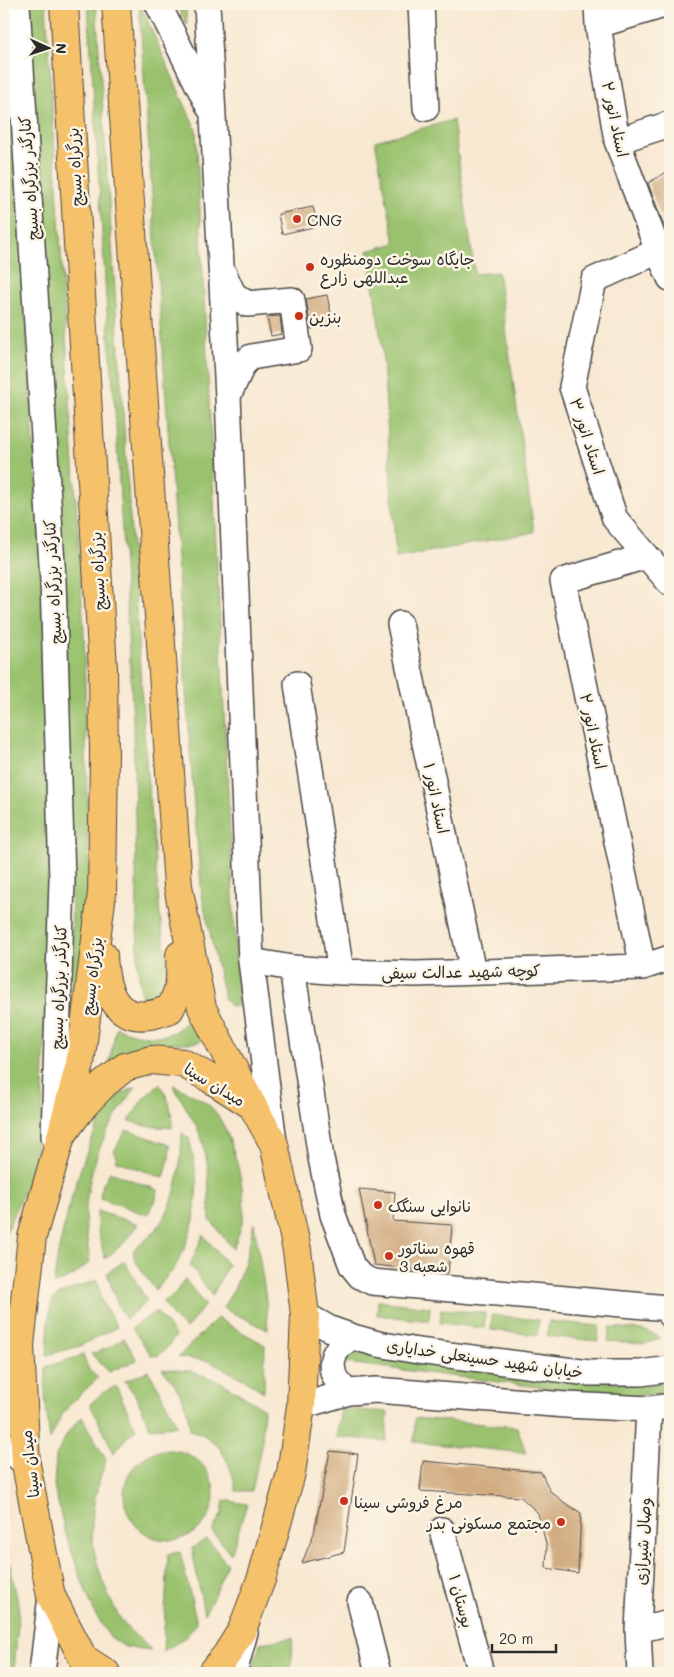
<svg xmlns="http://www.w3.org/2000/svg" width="674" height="1677" font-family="Mali,'Playpen Sans Arabic',sans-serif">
<rect width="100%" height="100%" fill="#fcf5e5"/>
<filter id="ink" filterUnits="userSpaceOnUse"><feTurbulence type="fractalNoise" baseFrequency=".02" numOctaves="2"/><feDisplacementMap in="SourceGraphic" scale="10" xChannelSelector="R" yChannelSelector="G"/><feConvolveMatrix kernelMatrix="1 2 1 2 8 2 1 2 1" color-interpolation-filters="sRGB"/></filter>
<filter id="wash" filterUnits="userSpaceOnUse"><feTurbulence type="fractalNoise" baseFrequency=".0096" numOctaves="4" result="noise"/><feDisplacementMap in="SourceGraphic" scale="20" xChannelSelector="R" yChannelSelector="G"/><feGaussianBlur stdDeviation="1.12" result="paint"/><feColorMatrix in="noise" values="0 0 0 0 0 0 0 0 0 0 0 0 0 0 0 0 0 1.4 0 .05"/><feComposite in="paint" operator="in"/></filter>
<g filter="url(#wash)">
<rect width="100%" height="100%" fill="#f8e8d1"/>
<!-- green -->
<path fill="#9ac26e" stroke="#62764c" d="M4 4H5L46 629 51 844 42 1128 26 1186 4 1237V1154L8 1072 4 895Z
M28 4H46L84 632 89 898 70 1050 72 913Z
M88 4H96L147 775 160 915 168 966 167 998 150 1004 141 996 138 966 133 721 115 410 107 313Z
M139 4H140L196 130 236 958C237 973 242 992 237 1006H230L224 998 202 896 194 807Z
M177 4H186L187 25Z
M453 120 475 274 498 272 534 532 396 558 382 346 368 251 395 243 375 141Z
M192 1014 201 1030V1041C195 1045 164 1042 153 1044 137 1047 123 1055 109 1064L116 1027C135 1035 160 1042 178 1029 183 1025 188 1019 192 1014Z
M159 1084C169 1097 173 1113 172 1128L147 1126 129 1121 143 1099Z
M173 1085C187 1092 202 1098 213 1109 231 1129 248 1193 243 1220 241 1229 236 1240 233 1249L210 1220 208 1168 203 1143 197 1127Z
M136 1087C127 1100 117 1113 109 1128 93 1158 83 1198 86 1232 87 1242 89 1252 90 1262L73 1276 54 1284C56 1245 87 1128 114 1100 120 1093 128 1090 136 1087Z
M126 1130 170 1145 169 1159 164 1178 117 1161 114 1151Z
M182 1133 189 1138 194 1160 197 1183 194 1220 185 1247 174 1269 155 1290 135 1260 133 1251C141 1243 152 1236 158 1227 178 1200 181 1165 182 1133Z
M110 1172 158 1190 155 1202 147 1215 100 1198 102 1186Z
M97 1211 138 1224 124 1243 105 1259 98 1232Z
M254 1223 266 1299 268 1330 223 1308 235 1287 245 1262Z
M203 1235 228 1265 212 1296 190 1265Z
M124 1261 147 1301 126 1319 118 1306 107 1273Z
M185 1279 205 1305 186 1329 174 1318 163 1302 173 1296Z
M97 1280 101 1300 117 1327 80 1346 47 1355C48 1344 48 1307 53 1300 59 1292 87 1284 97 1280Z
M378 1301 430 1307 429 1321 377 1315Z
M441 1309 485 1313 484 1328 440 1323Z
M156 1311 176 1336 166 1349 158 1356 151 1355 132 1328Z
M492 1315 539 1320 537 1335 491 1330Z
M217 1318 265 1345 264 1392 245 1380 208 1361 178 1357Z
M549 1321 599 1326 598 1341 547 1336Z
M610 1327 644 1330 661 1338 644 1344 608 1341Z
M124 1338 137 1360 109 1372 91 1354 108 1348Z
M359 1353 557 1377 631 1384H653L670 1379V1392L648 1395 628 1396 555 1389 347 1363 345 1358 349 1354Z
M83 1355 89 1370 98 1378 70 1404 60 1418 50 1440 45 1397 46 1367Z
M162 1369 190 1371 221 1382 264 1409 262 1441 252 1491H236C233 1471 224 1446 205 1436 201 1433 195 1432 190 1430 188 1404 179 1388 162 1369Z
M148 1371 158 1387 177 1426 150 1428 137 1398 125 1381Z
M116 1386 136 1429 126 1438 114 1453 90 1404 101 1394Z
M341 1409 388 1412 386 1441 336 1437Z
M82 1417 106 1460C99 1480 93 1501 92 1523 90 1553 107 1599 124 1624 131 1633 143 1641 151 1650L125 1647 109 1636 95 1614 81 1579 65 1532 54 1486 56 1456 68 1432Z
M415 1418 517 1427 526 1453 414 1442Z
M124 1495a45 45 0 1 1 90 0a45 45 0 1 1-90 0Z
M224 1500 247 1504 231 1554 212 1531 222 1513Z
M4 1536 19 1608 14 1673H4Z
M207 1539 227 1564 212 1600 204 1614 192 1548Z
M180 1552 197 1623C188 1637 178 1643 163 1651L168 1554Z
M293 1638 291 1673H252L260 1643Z"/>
<g id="blocks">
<!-- building -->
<path fill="#d1ac81" d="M670 170V236L663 223 648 183Z
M313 207 318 226 282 234 278 214Z
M327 295 333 324 311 329 306 299Z
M280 316 282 334 271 336 267 317Z
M359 1189 395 1192 393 1221 452 1225 448 1273 374 1265Z
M330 1451 358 1454 344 1552 302 1563 314 1533Z
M423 1461 541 1472 550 1491 565 1503 581 1513 578 1573 546 1568 547 1547 538 1513 521 1497 420 1491Z"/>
</g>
</g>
<g filter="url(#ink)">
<use href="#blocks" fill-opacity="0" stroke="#4a4744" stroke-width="1"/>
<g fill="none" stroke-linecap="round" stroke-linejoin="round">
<!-- minor casing -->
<g stroke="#4a4744" stroke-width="28">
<path id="minor" d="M17 4 53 581 62 880 54 1137
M158 4 209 107
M207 4 228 396 251 961 274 1142
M421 4 426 108
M597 4 598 25 617 141 658 251 670 278
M598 25 667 4
M617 141 670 124
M658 251 594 280 572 387 615 519 670 583
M223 272 233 294 247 304 292 300 299 349 251 357 243 364 229 394
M400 624 473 972
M297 684 341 972
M251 961 292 968 341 972 416 974 643 967 670 958
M643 967 563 581 646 556
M292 968 321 1158 333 1215 352 1266 360 1276 372 1282 668 1308 670 1315
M305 1315 330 1329 353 1337 378 1344 418 1351 589 1373H641L670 1369
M349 1392C325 1377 327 1349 353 1337
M301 1406 349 1392 376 1390 566 1405 649 1409 670 1406
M4 1445 26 1464
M442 1530 481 1673
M360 1602 378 1673
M638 1630 670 1622
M42 1673 51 1596
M234 1673 245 1632
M640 1673 638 1630 649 1409"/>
</g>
<!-- highway casing -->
<g stroke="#4a4744" stroke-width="30">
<path id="highway" d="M116 4 178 886 202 1008 252 1105 274 1144 297 1250 305 1315 301 1406 291 1473 262 1577 242 1630 227 1654 212 1673
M103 955C105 1001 121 1029 170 1009 181 988 181 978 180 955
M61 1136 80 1064 102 893 104 757 103 669 64 4
M106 1673 83 1658 51 1596 26 1464 20 1345 32 1237 61 1136 84 1105 104 1084 125 1067 151 1060 183 1063 211 1079 250 1104"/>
</g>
<!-- minor -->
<use href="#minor" stroke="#fff" stroke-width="25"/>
<!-- highway -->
<use href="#highway" stroke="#f5c16b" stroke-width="28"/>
</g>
</g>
<!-- markers -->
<g fill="#c8321e" stroke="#fcf5e5" stroke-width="2">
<circle cx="297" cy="219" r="5"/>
<circle cx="310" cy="267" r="5"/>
<circle cx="299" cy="316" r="5"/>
<circle cx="378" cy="1205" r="5"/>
<circle cx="389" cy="1256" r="5"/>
<circle cx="344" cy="1501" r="5"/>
<circle cx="561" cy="1522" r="5"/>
</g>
<g text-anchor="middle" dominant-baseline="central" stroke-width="5" stroke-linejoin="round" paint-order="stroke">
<!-- street labels -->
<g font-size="16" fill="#2b2b2b" stroke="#fcf5e5">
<text transform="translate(616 119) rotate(78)">استاد انور ۲</text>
<text transform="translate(74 167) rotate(-93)">بزرگراه بسیج</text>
<text transform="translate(28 178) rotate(-94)">کنارگذر بزرگراه بسیج</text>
<text transform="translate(588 436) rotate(72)">استاد انور ۳</text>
<text transform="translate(97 571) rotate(-93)">بزرگراه بسیج</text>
<text transform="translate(52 582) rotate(-93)">کنارگذر بزرگراه بسیج</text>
<text transform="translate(594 731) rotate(78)">استاد انور ۲</text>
<text transform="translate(437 798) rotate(78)">استاد انور ۱</text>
<text transform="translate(461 971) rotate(-1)">کوچه شهید عدالت سیفی</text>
<text transform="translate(91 976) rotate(-83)">بزرگراه بسیج</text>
<text transform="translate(58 987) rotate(-88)">کنارگذر بزرگراه بسیج</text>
<text transform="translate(215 1084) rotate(31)">میدان سینا</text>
<text transform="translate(485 1358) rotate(8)">خیابان شهید حسینعلی خدایاری</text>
<text transform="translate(29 1464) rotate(-97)">میدان سینا</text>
<text transform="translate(642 1541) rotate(-87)">وصال شیرازی</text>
<text transform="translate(462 1601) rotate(75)">بوستان ۱</text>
</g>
<!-- poi labels -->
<g font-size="16" fill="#2b2b2b" stroke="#fcf5e5" text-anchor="start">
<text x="307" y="219">CNG</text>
<text x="320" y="258">جایگاه سوخت دومنظوره<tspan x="320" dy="18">عبداللهی زارع</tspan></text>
<text x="309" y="316">بنزین</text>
<text x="388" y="1205">نانوایی سنگک</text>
<text x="399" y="1247">قهوه سناتور<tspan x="399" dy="18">شعبه 3</tspan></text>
<text x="354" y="1501">مرغ فروشی سینا</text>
<text x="551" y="1522" text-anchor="end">مجتمع مسکونی بدر</text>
</g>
</g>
<!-- margin -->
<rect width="674" height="1677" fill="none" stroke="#fcf5e5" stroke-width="20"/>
<!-- north arrow -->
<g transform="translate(48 48) rotate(93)" stroke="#fcf5e5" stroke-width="4" paint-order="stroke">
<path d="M0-4L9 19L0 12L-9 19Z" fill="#2b2b2b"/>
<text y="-8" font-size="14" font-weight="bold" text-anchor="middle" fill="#2b2b2b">N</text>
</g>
<!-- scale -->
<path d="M492 1644v8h64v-8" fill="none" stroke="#2b2b2b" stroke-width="2.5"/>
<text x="499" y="1644" font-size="15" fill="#2b2b2b" stroke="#fcf5e5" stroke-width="4" paint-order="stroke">20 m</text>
</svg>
